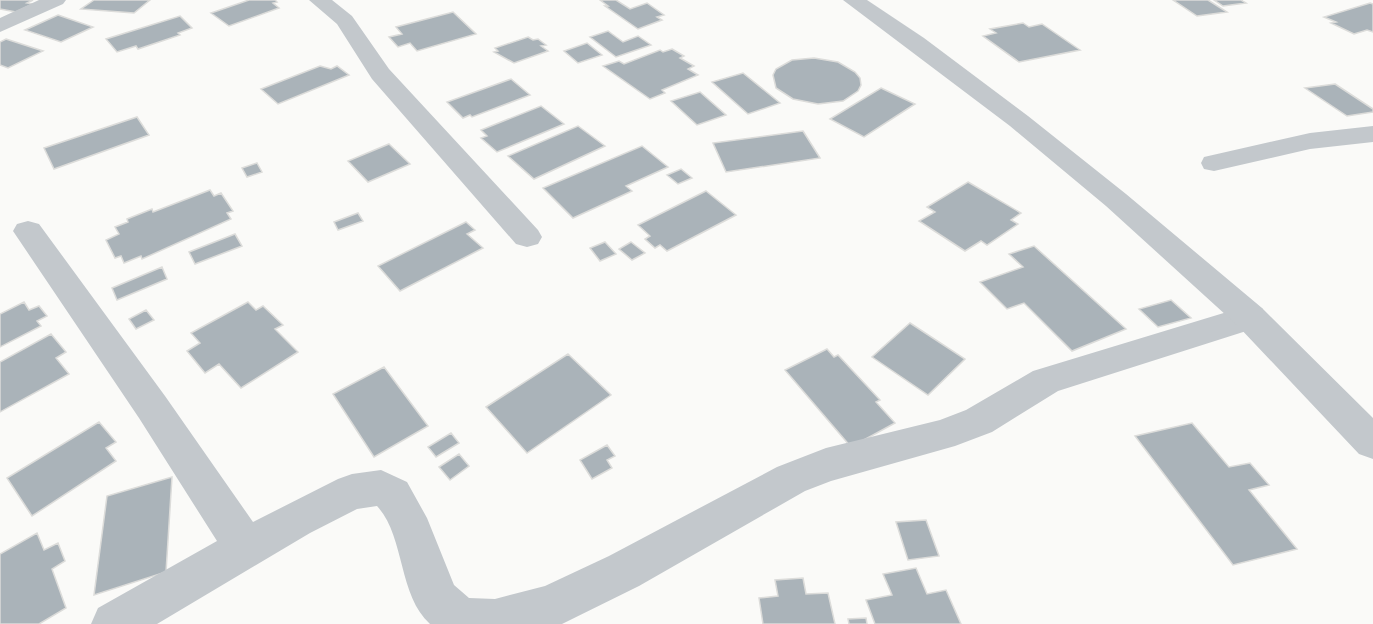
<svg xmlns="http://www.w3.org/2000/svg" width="1373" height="624" font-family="'PT Sans',sans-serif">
<rect width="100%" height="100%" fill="#fafaf8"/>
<!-- building -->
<path fill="#aab3b9" stroke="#dcdcda" stroke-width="1.5" d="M0 0H33L27 3 33 4 16 12 0 9Z
M94 0H150L134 13 81 9Z
M249 0H275L277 2 273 3 279 8 229 26 211 13Z
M600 0H616L630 9 647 3 664 15 657 17 662 20 638 29 605 6H608Z
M1173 0H1208L1227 12 1197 16Z
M1214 0H1243H1241L1246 3 1223 6Z
M1370 3 1373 4V32L1367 30 1354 34 1331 23 1336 22 1324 17Z
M453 12 476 34 417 51 410 43 398 47 389 37 402 34 396 27Z
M58 15 93 27 61 42 25 30Z
M180 16 192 28 178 33 180 35 138 49 136 46 117 52 106 39Z
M1023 23 1029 27 1042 24 1080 50 1019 62 983 36 996 33 990 29Z
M608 31 623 42 638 36 651 45 616 57 590 37Z
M528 37 533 40 538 39 546 45 541 46 548 51 514 63 494 52 498 51 495 48Z
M6 39 43 51 8 68 0 65V42Z
M587 43 602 55 578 63 564 51Z
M672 49 684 56 680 58 694 66 688 69 698 75 662 90 665 93 650 99 603 66 619 61 624 64 660 50 663 52Z
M814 58 838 62 855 72 860 78 861 85 858 91 843 101 818 104 793 99 776 88 773 75 776 69 792 60Z
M320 66 331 69 337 66 349 75 278 104 261 89Z
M743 73 780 103 748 114 712 82Z
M511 79 530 95 472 117 470 115 463 118 447 102Z
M1335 84 1373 109V112L1347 116 1305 88Z
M881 88 915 104 864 137 830 119Z
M700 92 726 115 697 125 671 101Z
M541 106 564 124 497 152 481 138 487 136 481 130Z
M137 117 149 135 54 169 44 148Z
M578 126 605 146 534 179 508 156Z
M803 131 820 158 726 172 713 143Z
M389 144 410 164 368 182 348 161Z
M642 146 668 167 626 186 632 191 573 218 543 188Z
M257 163 262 172 247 177 242 168Z
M681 169 692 178 678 184 667 175Z
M968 182 1021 213 1011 220 1018 224 987 245 981 241 965 251 919 221 935 212 927 207Z
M210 190 214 196 221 193 233 211 227 213 231 219 142 259 141 256 124 263 121 256 115 258 106 240 119 234 115 227 128 222 127 219 152 209 153 212Z
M706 191 736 215 667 251 660 245 655 248 645 239 650 236 638 225Z
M358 213 363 221 338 230 334 222Z
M466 222 475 230 467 234 483 248 400 291 378 266Z
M235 234 242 246 195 264 189 252Z
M605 242 616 254 600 261 590 248Z
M631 242 645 253 632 260 619 249Z
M1034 246 1126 329 1072 351 1024 303 1007 309 980 282 1023 267 1009 254Z
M162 267 167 279 117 300 112 288Z
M1171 300 1191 318 1158 327 1139 309Z
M24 302 29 310 39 306 47 316 37 321 41 326 0 347V314Z
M248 302 256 310 263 306 283 325 275 329 298 352 241 388 219 364 205 373 187 351 200 343 191 333Z
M146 310 154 320 136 329 129 319Z
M910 323 965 359 928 395 872 357Z
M51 334 66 352 56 358 69 374 0 412V362Z
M827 349 834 357 838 355 880 400 876 402 895 423 851 447 785 370Z
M568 354 611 395 527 453 486 407Z
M384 367 428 426 374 457 333 394Z
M99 422 116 442 106 448 116 461 32 516 7 478Z
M1192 423 1229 467 1250 463 1269 485 1249 490 1297 549 1233 565 1135 436Z
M451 433 459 443 436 457 428 447Z
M607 445 615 456 607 460 612 468 592 479 580 460Z
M459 454 469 466 450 480 439 467Z
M172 477 166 572 94 595 107 496Z
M926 520 939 556 908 560 896 522Z
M37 533 44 550 58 543 65 561 52 569 66 608 39 624H0V554Z
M916 568 927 594 946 590 961 624H875L866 600 892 595 883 574Z
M803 578 806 594 828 593 835 624H763L759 598 778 596 775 580Z
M866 618 867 624H849L848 619Z"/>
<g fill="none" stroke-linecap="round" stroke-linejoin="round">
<!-- minor -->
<path fill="#c3c8cc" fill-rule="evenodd" d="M39 0H66L63 4 0 32V18Z
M309 0H332L352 16 389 69 538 230 542 237 538 244 527 247 516 244 372 79 337 24Z
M1373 126V142L1310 149 1214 171 1204 169 1201 163 1204 157 1310 133Z
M28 221 39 224 165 396 253 522 338 479 352 474 381 470 407 482 427 518 454 585 469 598 495 599 545 586 609 556 777 467 826 448 940 420 966 410 1033 371 1250 305 1262 308 1267 317 1262 326 1058 391 992 432 955 446 831 481 805 491 639 586 562 624H430C398 595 405 536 377 506L357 509 310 533 157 624H91L98 608 217 541 139 418 13 231 17 224Z"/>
<!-- tertiary -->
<path fill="#c3c8cc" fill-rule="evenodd" d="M843 0H867L924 38 1028 116 1126 194 1262 308 1373 418V459L1359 454 1238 326 1106 206 1010 126Z"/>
</g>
</svg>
